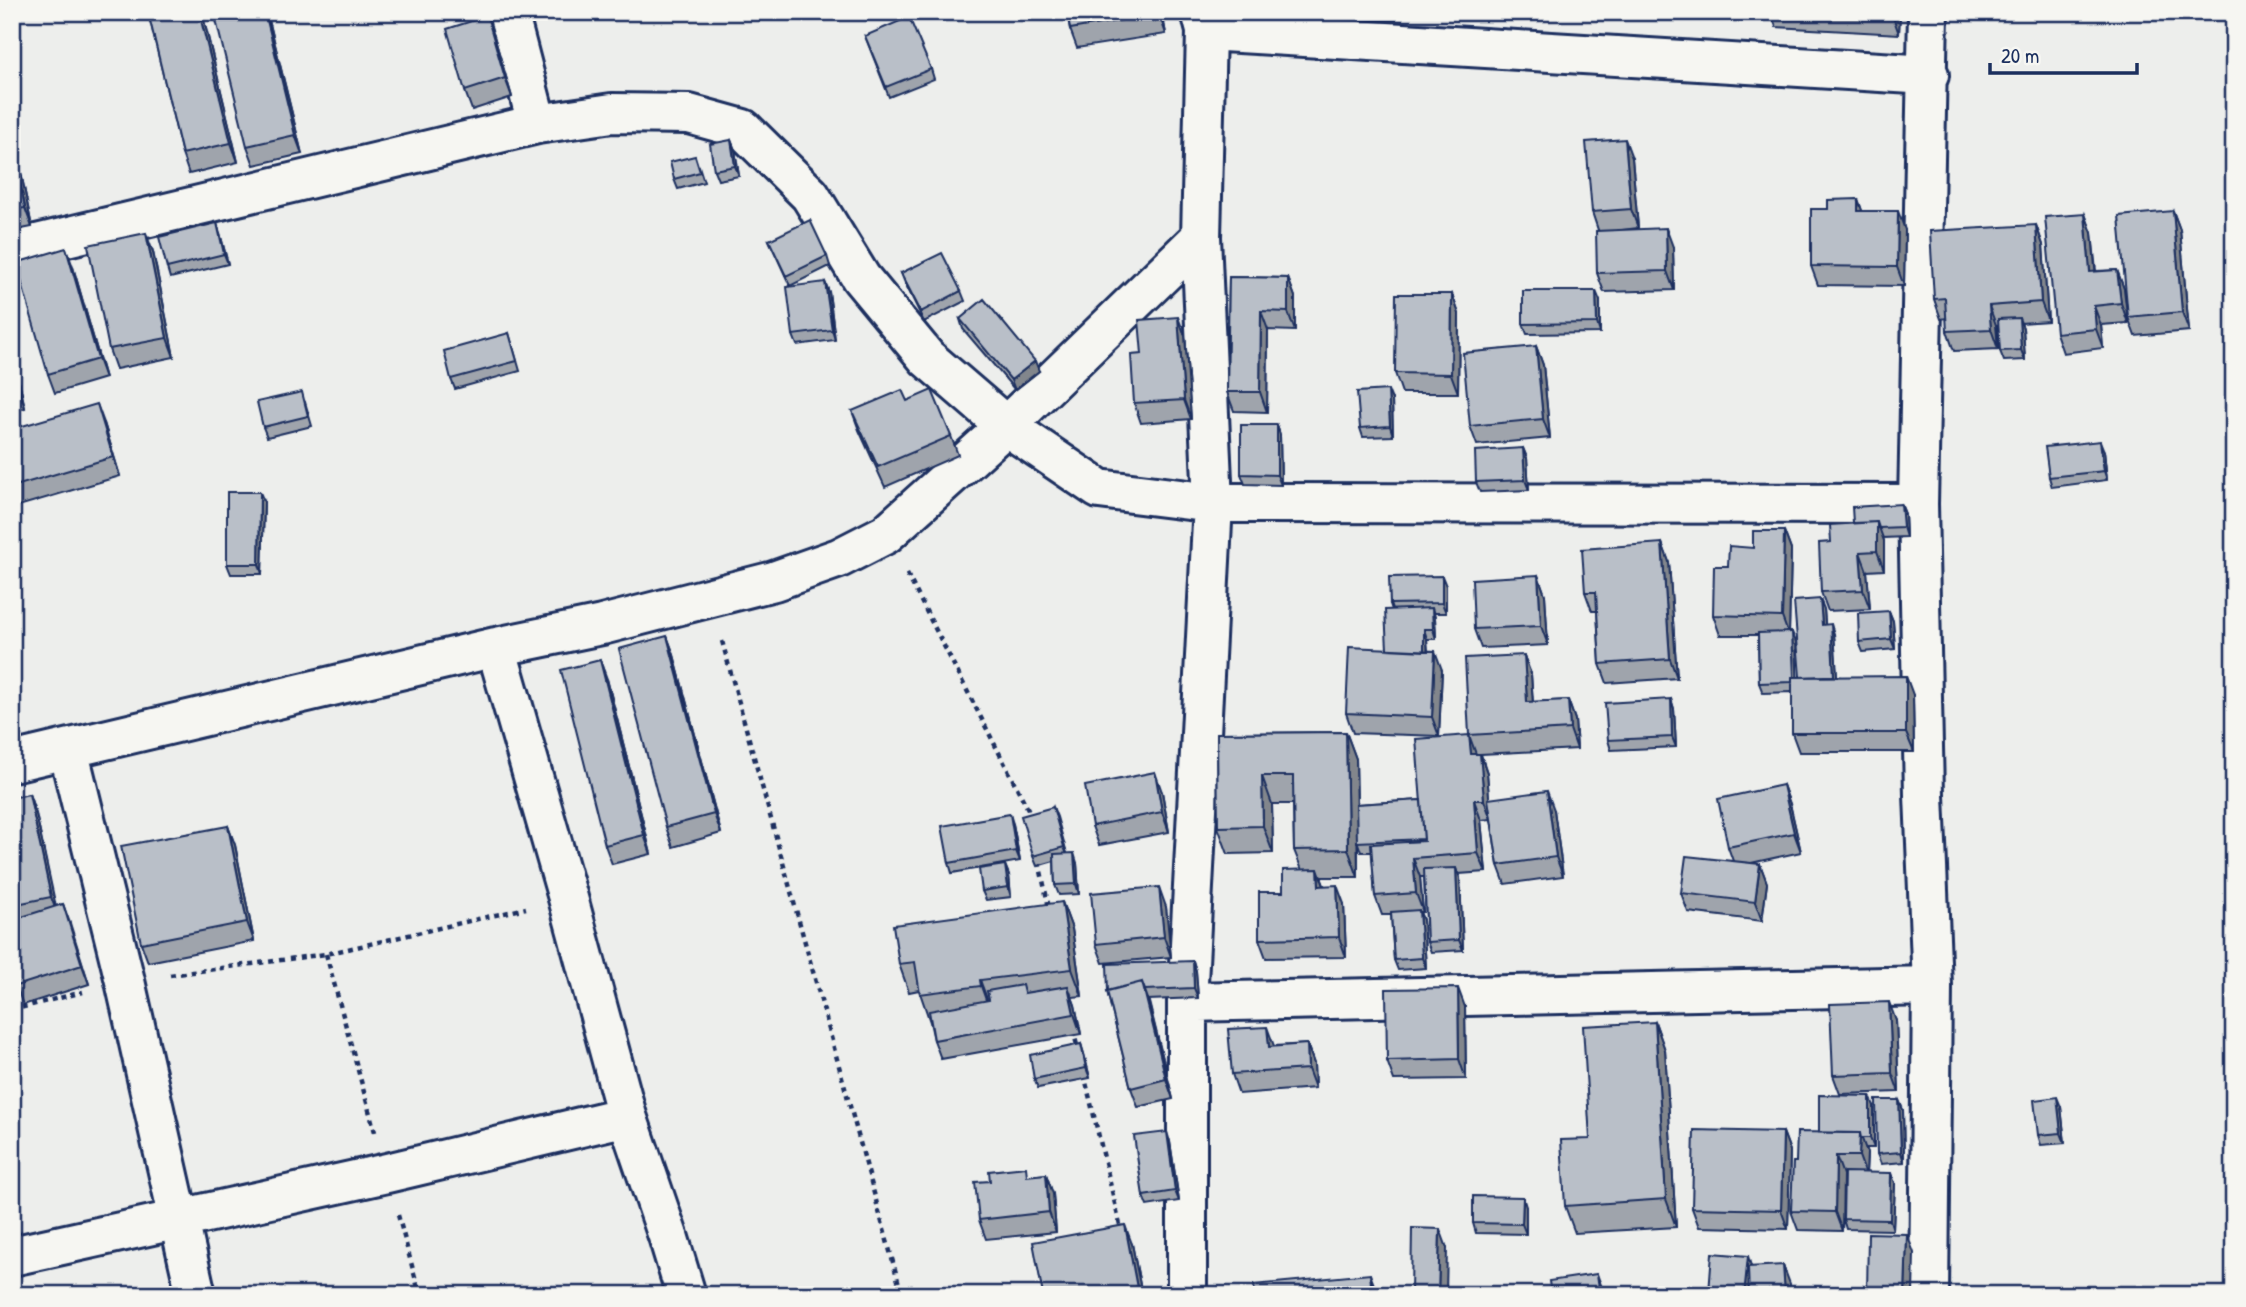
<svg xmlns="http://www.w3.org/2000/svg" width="2246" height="1307" font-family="'Patrick Hand',sans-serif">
<rect width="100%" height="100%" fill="#edeeec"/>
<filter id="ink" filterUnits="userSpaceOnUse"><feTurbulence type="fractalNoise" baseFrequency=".0143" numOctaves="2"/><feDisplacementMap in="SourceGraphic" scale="14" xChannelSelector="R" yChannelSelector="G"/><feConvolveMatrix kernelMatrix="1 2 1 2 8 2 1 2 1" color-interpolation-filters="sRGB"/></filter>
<g filter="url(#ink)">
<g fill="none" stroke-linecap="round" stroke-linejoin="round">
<!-- minor casing -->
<g stroke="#1b2f5e" stroke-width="44">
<path id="minor" d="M508 12 537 124
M1928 12 1918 504 1924 795 1932 986 1929 1295
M1206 31 1929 75
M12 250 537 124 612 113 689 114 743 129 810 195 861 278 927 358 1006 426 1099 489 1213 503 1918 504
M496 647 568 898 627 1116
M68 749 125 981 196 1295
M12 762 496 647 602 625 774 581 839 558 886 534 1006 426 1201 237
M1187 1002 1932 986
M12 1256 387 1173 627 1116 669 1239 686 1295
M1187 1295V1002L1213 503 1201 237 1206 31 1201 12"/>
</g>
<!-- path -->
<path stroke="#1b2f5e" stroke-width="4.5" stroke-dasharray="5 5" stroke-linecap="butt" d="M907 574 1028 809 1030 819
M722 641 902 1295
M1039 862 1049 908
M326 954 375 1132
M170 975 326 954 526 908
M12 1010 83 992
M1073 1030 1078 1049
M1084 1074 1121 1229
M398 1215 420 1295"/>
<!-- minor -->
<use href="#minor" stroke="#f6f6f2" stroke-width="38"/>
</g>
<!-- wall -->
<path fill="#9fa4ac" stroke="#1b2f5e" stroke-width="2" d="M148 12H202L238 162 189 174 182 154Z
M267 12 302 154 254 165 247 146Z
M1067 12H1162L1166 34 1077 48 1070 29Z
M1771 12H1900L1899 34 1776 27Z
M494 36 512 97 472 110 465 91Z
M865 36 931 69 934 79 889 97Z
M731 140 735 150 739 176 718 180 714 170Z
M12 142 18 158 32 227 12 231Z
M1632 158 1638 228 1622 230 1673 247 1674 290 1604 292 1597 273 1598 230 1592 212Z
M699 166 704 182 678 189 674 179Z
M1858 199 1862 211 1905 230 1904 286 1818 285 1811 266 1828 209Z
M2173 211 2180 230 2189 331 2135 336 2128 317Z
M2085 214 2092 233 2096 271 2117 270 2124 289 2128 323 2101 325 2103 348 2063 353 2056 333Z
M2036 225 2043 245 2048 321 2021 323 2023 328 2025 360 2004 361 2000 351 1998 325H1996L1998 349 1954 351 1947 331V318L1941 319 1934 299Z
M220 233 228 264 170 278 167 268Z
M769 240 827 256 830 266 790 286Z
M153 252 174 357 116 369 109 349Z
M73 267 105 378 55 393 48 374Z
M901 273 961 291 965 301 924 322 905 283Z
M1229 277 1288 278 1295 297V331L1268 330 1267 412 1234 411 1227 392Z
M825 282 829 292 835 340 797 345 793 335Z
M1452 294 1459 314 1458 393H1402L1395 373Z
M1600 301V333L1527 334 1523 324Z
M960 319 1039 371 1015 390 963 329Z
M509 333 520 371 455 389 451 379Z
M1185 336 1191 419 1141 423 1134 403Z
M1536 346 1543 365 1550 438 1477 445 1470 426Z
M12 350 25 408 12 411Z
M1392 400 1393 436 1363 437 1360 428Z
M305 402 312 426 267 437 263 427Z
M852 411 951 436 958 455 885 487 859 430Z
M104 423 120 476 12 508V429Z
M1277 425 1280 435 1281 485 1245 484 1241 474Z
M1523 448 1527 458 1529 490 1480 492 1476 482Z
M2104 451 2107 480 2052 487 2049 477Z
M264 502 262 574H231L227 564Z
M1901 504 1905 514 1906 537 1883 538 1884 541V570L1867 571 1870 609 1828 611 1821 592 1831 542 1853 523Z
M1784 531 1791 550 1789 632 1796 642 1797 677H1800L1824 609 1825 625 1834 634 1837 676 1913 695 1914 752H1799L1792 733V692L1763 693 1759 683 1758 635H1720L1713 615 1728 566 1753 548Z
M1662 543 1669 562 1677 678 1607 683 1600 664 1597 611H1592L1585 592Z
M1538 575 1545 595 1548 645 1481 648 1474 629Z
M1446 586V613H1434L1435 618 1436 639H1427L1428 651 1442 670 1439 736 1353 733 1346 713 1387 649 1392 610 1390 604Z
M1889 611 1893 621 1895 649 1863 652 1859 642Z
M667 636 674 655 721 833 673 847 666 827Z
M1531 674 1533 702 1568 700 1575 720 1577 749 1481 754 1487 773 1489 799 1554 810 1563 876 1505 884 1498 865 1491 819 1481 820 1486 872 1459 874 1460 878 1463 950 1431 952 1427 942 1424 877H1420L1423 912H1420L1423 920 1426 968 1398 970 1394 960 1391 915H1382L1375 896 1372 852H1361L1358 843V877H1321L1324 885 1344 904 1346 957 1266 958 1259 939 1283 892 1302 870 1294 850 1293 804H1272L1273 853 1228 854 1218 827 1217 733 1346 732 1356 759 1357 804 1421 800 1469 735Z
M607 679 651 854 612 864 605 845Z
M1671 699 1674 709 1676 747 1611 750 1608 740Z
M1783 785 1790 804 1801 852 1751 863 1760 864 1767 883 1762 921 1688 912 1681 893 1733 861 1728 847Z
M1162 792 1169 832 1099 845 1092 826Z
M29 794 36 814 55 906 63 904 89 984 23 1005 12 974V798Z
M1053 807 1067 854 1077 863 1079 894 1059 895 1055 885 1054 861 1037 866 1033 856Z
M1013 824 1020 861 952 873 949 863Z
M228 826 235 845 254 941 148 962 141 943Z
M1005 865 1009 875 1011 897 986 900 982 891Z
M1062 902 1072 929 1082 996 1072 997 1075 1005 1081 1034 941 1059 934 1040 930 1022 919 990 909 992 899 964Z
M1166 907 1171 957 1103 963 1096 944Z
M1193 961 1196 971 1198 998 1148 1000 1173 1099 1138 1107 1131 1088 1107 991Z
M1465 1007 1466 1079 1394 1080 1387 1061Z
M1896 1021 1899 1092 1840 1094 1833 1075Z
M1655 1022 1665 1050 1676 1227 1575 1233 1565 1206 1590 1139Z
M1081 1044 1084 1054 1090 1078 1038 1088 1034 1079Z
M1307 1044 1314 1064 1315 1088 1239 1094 1232 1074 1274 1046Z
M1899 1100 1903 1110 1904 1162 1881 1164 1877 1154Z
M1874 1106V1148H1865L1867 1153 1866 1172 1895 1183 1893 1230 1846 1229 1843 1219 1844 1175 1842 1231 1798 1230 1791 1211 1796 1162 1819 1133Z
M2061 1107 2065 1143 2041 1145 2038 1135Z
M1783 1132 1790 1151 1788 1229 1699 1227 1692 1208Z
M1170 1142 1179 1201 1147 1206 1143 1196Z
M1046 1174 1053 1194 1056 1232 986 1239 979 1220 1029 1176Z
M1526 1207V1234L1476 1233 1473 1223Z
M1132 1244 1142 1295H1043Z"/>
<!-- shaded-wall -->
<path fill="#82868c" stroke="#1b2f5e" stroke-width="2" d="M199 12H202L238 162 231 143Z
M265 12H267L302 154 295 135Z
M1159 12H1162L1166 34 1159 14Z
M1892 12H1900L1899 34 1892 14Z
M487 16 494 36 512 97 505 78Z
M1625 139 1632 158 1638 228 1631 209Z
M731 140 735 150 739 176 735 166Z
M12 142 18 158 32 227 25 208Z
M1858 199 1865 219 1858 211Z
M1898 211 1905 230 1904 286 1897 267Z
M2173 211 2180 230 2189 331 2182 312Z
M2085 214 2092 233 2097 291 2090 272Z
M217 223 220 233 228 264 224 254Z
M2036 225 2043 245 2048 321 2041 302Z
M1666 228 1673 247 1674 290 1667 271Z
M146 233 153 252 174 357 167 338Z
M66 248 73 267 105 378 98 359Z
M2117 270 2124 289 2128 323 2121 303Z
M1288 278 1295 297V331L1288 312Z
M825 282 829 292 835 340 832 330Z
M1596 291 1600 301V333L1597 323Z
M1452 294 1459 314 1458 393 1451 374Z
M1989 306 1996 325 1998 349 1991 329Z
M2094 306 2101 325 2103 348 2096 329Z
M1261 311 1268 330 1267 412 1260 392Z
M1178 317 1185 336 1191 419 1184 400Z
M2019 318 2023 328 2025 360 2021 350Z
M1536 346 1543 365 1550 438 1543 419Z
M12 350 25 408 18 389 12 364Z
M1035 361 1039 371 1015 390 1011 380Z
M1388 390 1392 400 1393 436 1390 426Z
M97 404 104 423 120 476 113 457Z
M1277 425 1280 435 1281 485 1277 475Z
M2100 441 2104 451 2107 480 2104 471Z
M1523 448 1527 458 1529 490 1525 480Z
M260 492 264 502 262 574 259 564Z
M1901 504 1905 514 1906 537 1903 527Z
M1877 522 1884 541V570L1877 551Z
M1784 531 1791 550 1789 636 1782 617Z
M1662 543 1669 562 1677 678 1670 659Z
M1860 552 1867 571 1870 609 1863 590Z
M1538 575 1545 595 1548 645 1541 626Z
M1442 576 1446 586V613L1442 603Z
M1820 599 1824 609 1826 635 1822 625Z
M1432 608 1435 618 1436 639 1433 629Z
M1889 611 1893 621 1895 649 1891 639Z
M1831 624 1834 634 1838 689 1834 679Z
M1424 629 1427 639 1428 664 1424 654Z
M1792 632 1796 642 1798 692 1794 682Z
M667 636 674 655 721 833 714 814Z
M1435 651 1442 670 1439 736 1432 717Z
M1524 655 1531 674 1534 722 1527 702Z
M600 660 607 679 651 854 644 835Z
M1906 676 1913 695 1914 752 1906 733Z
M1671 699 1674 709 1676 747 1672 737Z
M1568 700 1575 720 1577 749 1570 729Z
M1346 732 1356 759 1358 877 1348 849Z
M1469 735 1476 754H1471Z
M1480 754 1487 773 1491 819 1484 800Z
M1155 772 1162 792 1169 832 1162 812Z
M1262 776 1272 804 1273 853 1263 826Z
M1783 785 1790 804 1801 852 1794 833Z
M1547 791 1554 810 1563 876 1556 857Z
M29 794 36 814 58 916 51 897Z
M1474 800 1481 820 1486 872 1478 853Z
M1053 807 1057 817 1068 857 1064 847Z
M1010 814 1013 824 1020 861 1016 851Z
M228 826 235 845 254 941 247 922Z
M1074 853 1077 863 1079 894 1076 884Z
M1413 858 1420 877 1423 912 1416 893Z
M1760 864 1767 883 1762 921 1755 902Z
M1005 865 1009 875 1011 897 1008 887Z
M1456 868 1460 878 1463 950 1459 940Z
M1318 869 1325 889 1319 886Z
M1337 885 1344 904 1346 957 1339 937Z
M1159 887 1166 907 1171 957 1164 937Z
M1062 902 1072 929 1082 996 1072 969Z
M63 904 70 923 89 984 82 965Z
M1419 910 1423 920 1426 968 1422 958Z
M1193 961 1196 971 1198 998 1194 988Z
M980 980 990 1007 991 1014 981 986Z
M1142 982 1149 1002 1173 1099 1166 1079Z
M1068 986 1075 1005 1081 1034 1074 1014Z
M1458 988 1465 1007 1466 1079 1459 1059Z
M1889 1002 1896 1021 1899 1092 1892 1073Z
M1655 1022 1665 1050 1676 1227 1666 1199Z
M1267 1027 1274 1046 1276 1066 1269 1047Z
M1081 1044 1084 1054 1090 1078 1086 1068Z
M1307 1044 1314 1064 1315 1088 1308 1069Z
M1870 1096 1874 1106V1148L1870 1138Z
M2057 1097 2061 1107 2065 1143 2061 1133Z
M1899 1100 1903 1110 1904 1162 1901 1152Z
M1167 1132 1170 1142 1179 1201 1175 1191Z
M1783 1132 1790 1151 1788 1229 1781 1210Z
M1860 1133 1867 1153 1866 1175 1859 1156Z
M1836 1156 1843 1175 1842 1231 1835 1212Z
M1891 1173 1895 1183 1893 1230 1890 1220Z
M1046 1174 1053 1194 1056 1232 1049 1212Z
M1523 1197 1526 1207V1234L1522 1224Z
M1125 1225 1132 1244 1142 1295H1139L1137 1288Z
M1440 1229 1447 1248 1446 1295H1438Z
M1907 1234 1914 1253 1913 1295H1905Z
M1748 1256 1751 1266 1749 1295H1744Z
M1783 1265 1790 1284V1295H1785Z
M1370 1274 1377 1293V1295H1372Z
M1597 1274 1604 1293V1295H1600Z"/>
<!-- building -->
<path fill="#b9bfc8" stroke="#1b2f5e" stroke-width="2" d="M148 12H199L231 143 182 154Z
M214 12H265L295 135 247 146Z
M1067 12H1159V14L1070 29Z
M1849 12H1892V14Z
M487 16 505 78 465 91 447 29Z
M909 17 931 69 886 87 865 36Z
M1625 139 1631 209 1592 212 1586 142Z
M731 140 735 166 714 170 710 144Z
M12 144 25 208 12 210Z
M695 156 700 172 674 179 670 162Z
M1858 199V211H1898L1897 267 1811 266V209H1828V200Z
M2173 211 2182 312 2128 317 2119 216Z
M2085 214 2090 272 2117 270 2121 303 2094 306 2096 329 2056 333 2045 217Z
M810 220 827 256 786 276 769 240Z
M217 223 224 254 167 268 159 237Z
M2036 225 2041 302 1989 306 1991 329 1947 331 1945 298 1934 299 1930 231Z
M1666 228 1667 271 1597 273 1596 231Z
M146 233 167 338 109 349 88 245Z
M66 248 98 359 48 374 16 263Z
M942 253 961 291 921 312 901 273Z
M1229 277 1288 278V312L1261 311 1260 392H1227Z
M825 282 832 330 793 335 787 287Z
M1523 291H1596L1597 323 1523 324Z
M1396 294H1452L1451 374 1395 373Z
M984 299 1035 361 1011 380 960 319Z
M1178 317 1184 400 1134 403 1131 355 1142 354 1139 320Z
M2019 318 2021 350 2000 351 1998 319Z
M509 333 517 361 451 379 444 351Z
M1536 346 1543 419 1470 426 1463 353Z
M12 364 18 389 12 390Z
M902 390 907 401 932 390 951 436 878 467 852 411Z
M1388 390 1390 426 1360 428 1357 392Z
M302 392 308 416 263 427 257 402Z
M97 404 113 457 12 487V429Z
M1241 425H1277V475L1241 474Z
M2100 441 2104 471 2049 477 2045 447Z
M1523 448 1525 480 1476 482 1475 451Z
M227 492H260L259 564H227Z
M1901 504 1903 527 1879 528 1877 522 1853 523 1852 507Z
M1877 522V551L1860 552 1863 590 1821 592 1819 543 1831 542 1830 525Z
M1753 531H1784L1782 617 1713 615 1714 566H1728L1729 546 1753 548Z
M1662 543 1670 659 1600 664 1596 592H1585L1582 549Z
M1538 575 1541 626 1474 629 1472 579Z
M1442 576V603L1390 604 1389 577Z
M1820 599 1822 625 1831 624 1834 676 1800 677 1794 601Z
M1432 608 1433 629H1424V651L1387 649 1385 610Z
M1889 611 1891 639 1859 642 1858 613Z
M1792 632 1794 677H1792V682L1759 683 1758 633Z
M667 636 714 814 666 827 619 649Z
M1349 647 1435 651 1432 717 1346 713Z
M1524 655 1527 702 1568 700 1570 729 1469 735 1465 658Z
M600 660 644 835 605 845 561 670Z
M1906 676V733H1792V677Z
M1671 699 1672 737 1608 740 1605 703Z
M1346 732 1348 849 1294 850 1293 776H1262L1263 826 1218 827 1217 733Z
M1469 735 1471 754H1480L1484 800H1474L1478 853 1413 858 1416 893 1375 896 1371 844 1424 841 1416 739Z
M1155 772 1162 812 1092 826 1085 786Z
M1783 785 1794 833 1728 847 1718 799Z
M1547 791 1556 857 1498 865 1488 799Z
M29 794 51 897 12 905V798Z
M1421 800 1424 839 1357 842 1356 804Z
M1053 807 1064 847 1033 856 1021 816Z
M1010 814 1016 851 949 863 942 826Z
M228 826 247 922 141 943 121 846Z
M1074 853 1076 884 1055 885 1054 854Z
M1686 856 1760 864 1755 902 1681 893Z
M1005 865 1008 887 982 891 979 869Z
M1456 868 1459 940 1427 942 1424 869Z
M1318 869 1319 886 1337 885 1339 937 1259 939V892H1283V870Z
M1159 887 1164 937 1096 944 1091 893Z
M1062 902 1072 969 980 980 981 986 920 994 915 962 899 964 893 925Z
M63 904 82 965 16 986 12 974V920Z
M1419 910 1422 958 1394 960 1391 912Z
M1193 961 1194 988 1145 990 1142 982 1108 991 1107 964Z
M1142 982 1166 1079 1131 1088 1107 991Z
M1022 985 1024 993 1068 986 1074 1014 934 1040 929 1011 989 1000 987 991Z
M1458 988 1459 1059 1387 1061 1386 989Z
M1889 1002 1892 1073 1833 1075 1830 1004Z
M1655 1022 1666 1199 1565 1206 1561 1140 1590 1139 1583 1026Z
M1267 1027 1269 1047 1307 1044 1308 1069 1232 1074 1228 1029Z
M1081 1044 1086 1068 1034 1079 1030 1055Z
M1819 1095 1870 1096V1138H1861L1860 1133H1819Z
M2057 1097 2061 1133 2038 1135 2034 1100Z
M1876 1100H1899L1901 1152 1877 1154Z
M1694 1130 1783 1132 1781 1210 1692 1208Z
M1167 1132 1175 1191 1143 1196 1134 1136Z
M1797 1132 1860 1133 1859 1156H1836L1835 1212 1791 1211 1793 1162H1796Z
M1026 1167 1027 1176 1046 1174 1049 1212 979 1220 975 1182 990 1181 989 1171Z
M1844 1172 1891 1173 1890 1220 1843 1219Z
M1473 1196 1523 1197 1522 1224 1473 1223Z
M1125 1225 1137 1288 1103 1295H1043L1033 1242Z
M1412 1228 1440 1229 1438 1295H1411Z
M1868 1233 1907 1234 1905 1295H1867Z
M1712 1253 1748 1256 1744 1295 1709 1293Z
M1783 1265 1785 1295H1749L1748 1267Z
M1370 1274 1372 1295H1255L1254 1285Z
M1597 1274 1600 1295H1551L1549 1281Z"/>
</g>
<!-- margin -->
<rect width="2246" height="1307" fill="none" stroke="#f6f6f2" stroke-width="42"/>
<rect x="21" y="21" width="2204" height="1265" fill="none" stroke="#1b2f5e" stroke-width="2.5" filter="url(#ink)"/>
<!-- scale -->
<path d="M1990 63v10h147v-10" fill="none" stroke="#1b2f5e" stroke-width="3.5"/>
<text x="2001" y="63" font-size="21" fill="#1b2f5e" stroke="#f6f6f2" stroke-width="5" paint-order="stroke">20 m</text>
</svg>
